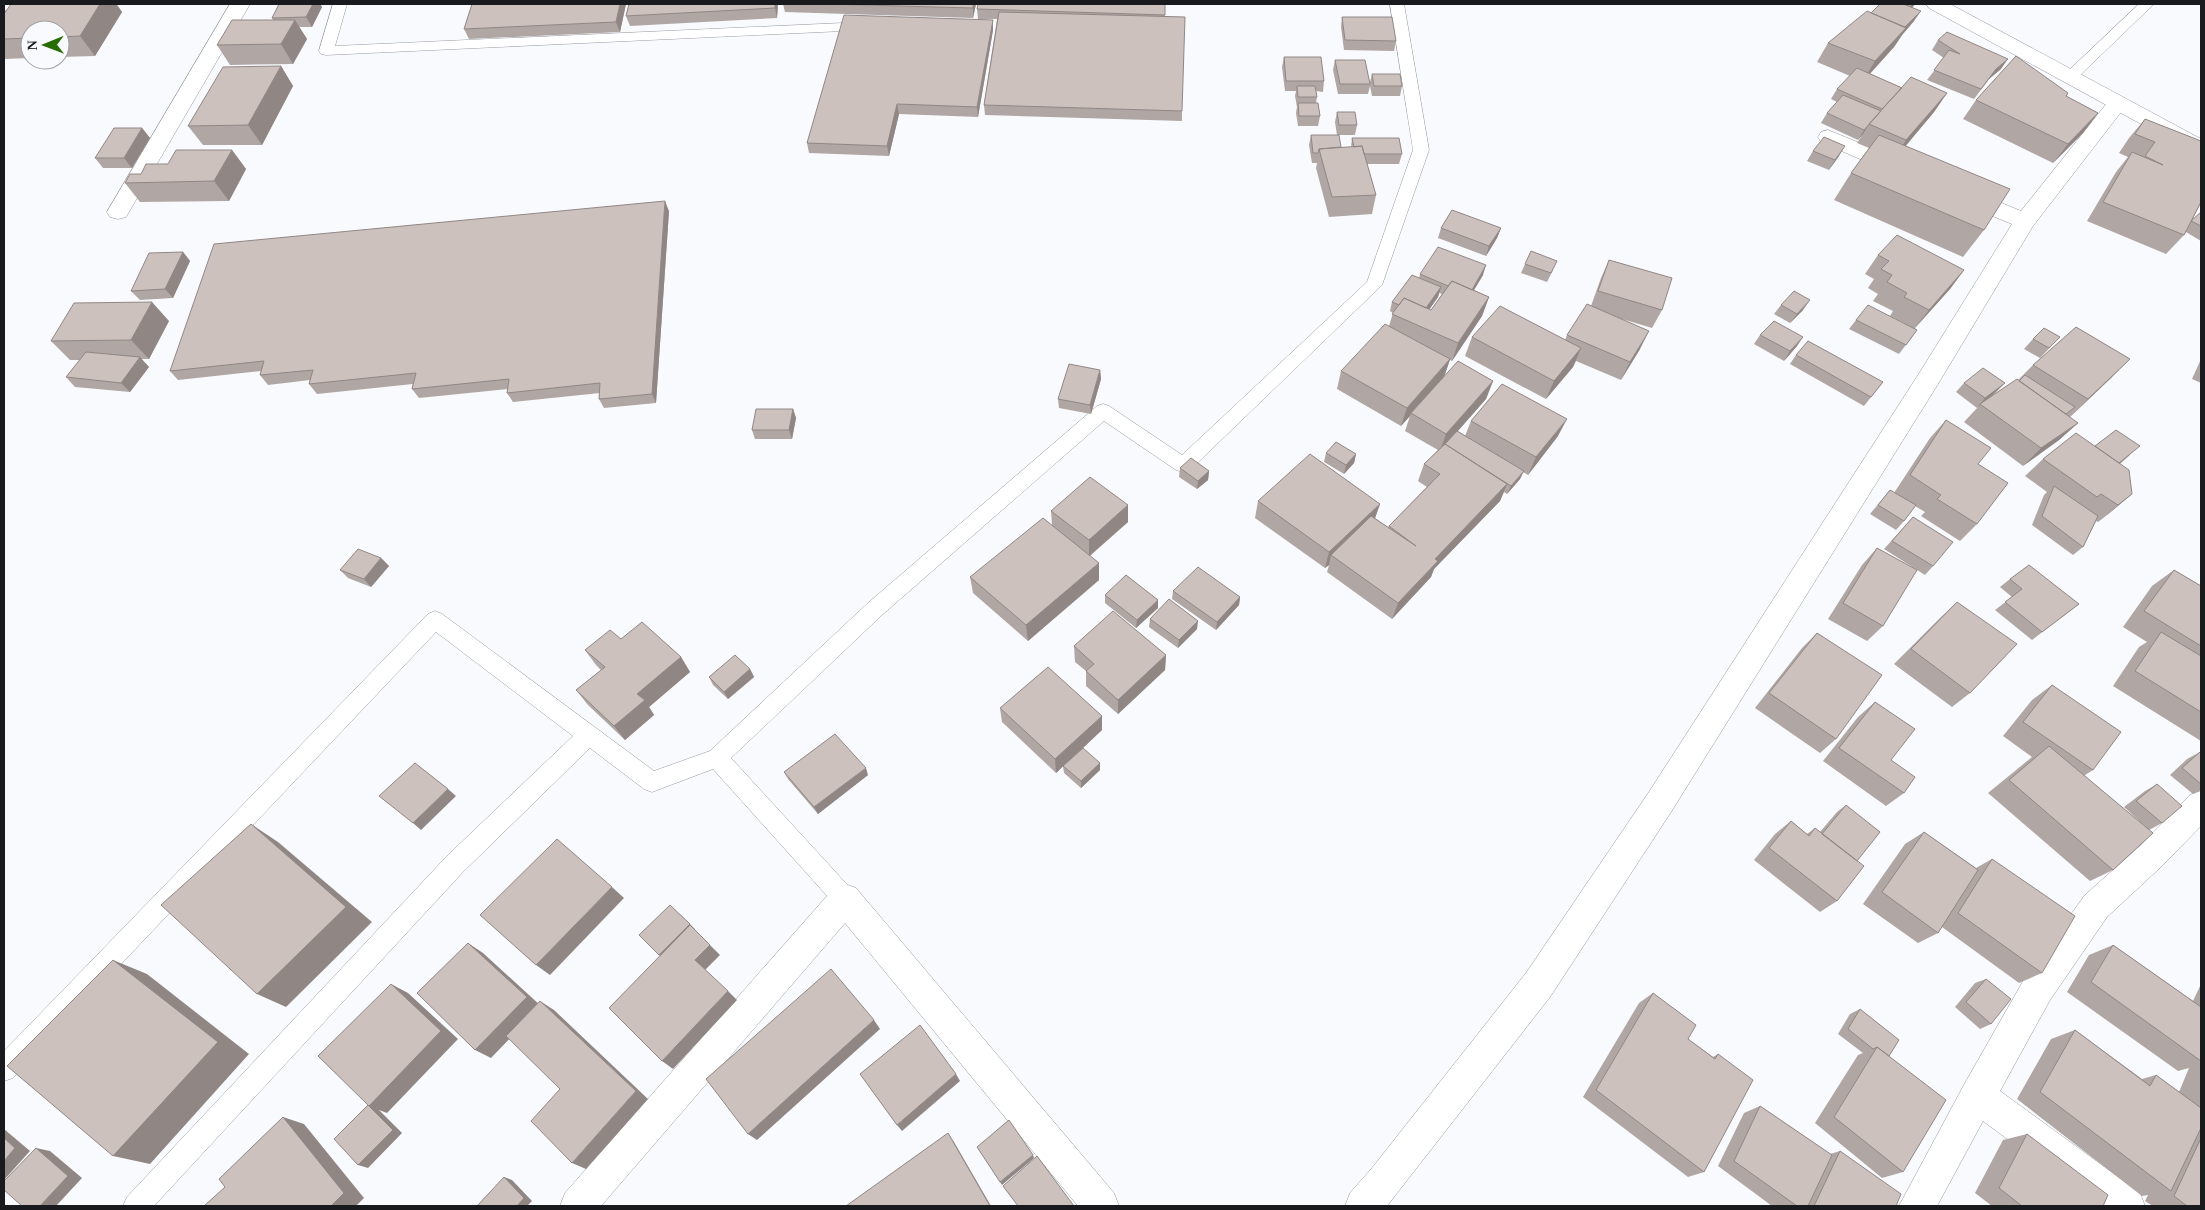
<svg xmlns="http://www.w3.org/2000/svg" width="2205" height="1210" font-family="'Times New Roman',serif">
<rect width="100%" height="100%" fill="#f9fafe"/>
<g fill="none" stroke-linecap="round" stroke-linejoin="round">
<!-- lane casing -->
<g stroke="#9498a1" stroke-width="1">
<path id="lane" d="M333 4H347L335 46 843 23 850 27 843 31 326 55 321 54 319 51Z
M1390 4H1404L1429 150 1382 285 1190 470 1183 472 1176 470 1104 421 882 615 731 758 853 891 856 899 853 907 845 910 837 907 713 769 652 792 644 789 590 748 463 872 154 1206H123L127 1197 447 856 573 736 436 632 13 1078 4 1081V1051L428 614 435 611 442 614 654 771 710 751 868 603 1097 406 1103 404 1109 406 1182 455 1367 282 1413 150Z
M2139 4H2154L2075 80H2065L2063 77 2065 74Z"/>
</g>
<!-- street casing -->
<g stroke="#9498a1" stroke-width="1">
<path id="street" d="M230 4H250L126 217 118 219 110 217 107 212Z
M2118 97 2125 98 2128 103 2033 226 1938 384 1671 812 1550 997 1387 1206H1345L1350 1193 1372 1168 1526 973 1649 792 1920 372 2012 224 1954 200 1951 195 1954 190 1962 188 1970 190 2021 211 2111 98Z
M1828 130 1908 163 1911 168 1908 173 1900 175 1892 173 1821 142 1818 137 1821 132Z
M2201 791V826L2162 866 2107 917 2050 1000 2000 1091 2140 1193 2145 1206H2098L1983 1121 1937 1206H1899L1965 1083 2026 976 2085 895 2140 846 2190 795Z
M845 884 856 888 1114 1193 1119 1206H1078L845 923 601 1206H560L565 1193 834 888Z"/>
</g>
<!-- secondary casing -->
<g stroke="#9498a1" stroke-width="1">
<path id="secondary" d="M1926 4H1950L2201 139V155L2194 153 1929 8Z"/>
</g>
<!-- lane -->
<use href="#lane" fill="#fff" fill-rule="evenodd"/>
<!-- street -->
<use href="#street" fill="#fff" fill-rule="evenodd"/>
<!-- secondary -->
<use href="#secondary" fill="#fff" fill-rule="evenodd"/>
</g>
<!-- wall -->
<path fill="#b0a6a3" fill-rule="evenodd" d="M279 4H320L322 7 312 27H299L307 39 293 64 230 65 217 45 273 20 272 18Z
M472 4H626L620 32 469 39 464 29Z
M778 4 777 18 630 26 626 16Z
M783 4H976L973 18 785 12Z
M1165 4V17L1182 111V121L985 115 984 105 997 19H978L977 9Z
M1880 4H1915L1912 8 1914 21 1902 35 1894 47 1870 74 1902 88 1947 93 1934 112 1905 146 1984 230 1963 257 1834 200 1851 173 1869 148 1857 143 1863 134 1858 140 1821 123 1827 113 1837 102 1831 99 1837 89 1850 76 1817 62 1828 43 1871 13Z
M117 5 122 12 95 56 60 57V30H30V58L4 59V8L6 11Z
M1342 17 1396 41 1394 51 1344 50 1341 27Z
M993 20V30L978 117 899 114 889 156 809 153 807 143Z
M1938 40 2001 69 1989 79 1974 99 1927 80 1944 58 1932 50Z
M1284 57 1324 81 1323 92 1316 91 1317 97 1316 103 1320 116 1318 126H1298L1296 113 1297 107 1295 96 1296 91H1285L1282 67Z
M1335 60 1370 82 1372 74 1402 86 1400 96H1372L1370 86 1368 94H1338L1333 70Z
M281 66 293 86 262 145H203L188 126Z
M2066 96 2098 113 2083 133 2053 163 1963 119 1976 100Z
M1337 112 1357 125 1355 135H1337L1335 122Z
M2145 119 2201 141V203L2192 220 2201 212V241L2186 232 2184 235 2166 254 2087 221 2116 172 2128 157 2119 153 2129 138Z
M142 128 150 138 132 168H103L95 158Z
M1311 135 1341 147H1351L1352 138 1402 154 1399 164H1367L1376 195 1372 214 1329 217 1316 168 1317 163H1312L1309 145Z
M232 150 246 169 229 201 140 202 125 183 168 164Z
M1813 151 1839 156 1829 170 1807 161Z
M669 211 656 403 604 408 599 399 600 393 513 402 507 393 508 389 419 398 412 389 413 384 317 394 309 384 310 380 268 385 260 375 261 371 178 380 170 371Z
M1441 228H1501L1497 238 1486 256 1438 238Z
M183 252 190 261 173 298 140 300 131 291Z
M1878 255 1964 270 1950 289 1915 328 1917 330 1899 354 1849 329 1856 320 1904 323 1890 316 1893 311 1873 301 1878 294 1868 288 1874 279 1865 274Z
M1609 260 1662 310 1652 328 1622 319 1640 349 1621 380 1576 361 1573 367 1546 399 1465 356 1472 337 1565 340 1567 335 1591 306 1601 278Z
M1525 264 1553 270 1547 282 1521 273Z
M1420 274 1483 275 1474 290 1489 297 1482 316 1452 361 1450 360 1444 377 1493 381 1486 399 1458 431 1465 436 1471 421 1558 436 1528 475 1523 472 1520 479 1507 494 1504 492 1500 501 1434 569 1431 577 1392 619 1327 572 1329 565 1325 568 1255 518 1258 501 1380 504 1375 518 1388 527 1427 487 1418 481 1424 464 1438 450 1405 431 1410 416 1401 426 1337 389 1341 371 1389 326 1393 313 1390 311 1392 302 1419 278ZM1439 293 1442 294 1431 310H1429L1438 297Z
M1781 305 1803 310 1790 323 1774 314Z
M169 321 149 359H141L149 367 130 392 75 387 66 377 80 360H70L51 341Z
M1760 335 1797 346 1784 361 1754 344Z
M2060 337 2040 358 2024 349 2033 339Z
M1796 355 1883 382 1864 406 1790 364Z
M2201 359V383L2192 379Z
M2033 365 2112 377 2070 417 2078 423 2059 440 2023 466 1964 422 1978 407 1977 408 1956 392 1964 383 1996 392 1986 400 2018 380Z
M1100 370 1101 379 1091 414 1059 408 1058 399Z
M793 409 796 418 792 439H755L752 430Z
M1946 420 1978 464 1977 524 1960 541 1921 516 1925 512 1915 506 1904 521 1896 530 1870 514 1890 490 1894 493 1930 438Z
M2095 446 2130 455 2120 464 2132 494 2098 522 2096 521 2083 547 2073 555 2032 525 2044 495 2047 492 2025 476 2043 459Z
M1326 453 1356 454 1354 463 1344 474 1324 462Z
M1180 468 1209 471 1208 480 1197 489 1179 477Z
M1128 505V522L1090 556 1099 580 1028 641 973 593 970 577 1052 525 1051 511Z
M1913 517 1933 566 1925 575 1884 549Z
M1877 548 1883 626 1867 641 1828 619 1862 565Z
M381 558 389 566 371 587 348 578 340 570Z
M2174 570 2201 586V741L2113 686 2139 647 2147 642 2123 627 2152 586Z
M2010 579 2079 604 2032 640 1995 610 2012 597 2000 587Z
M1173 591 1240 597 1239 605 1216 630 1172 599Z
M1105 595 1158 608 1136 628 1105 603Z
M1957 602 1970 693 1952 707 1894 664 1940 618Z
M1150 619 1197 629 1178 648 1149 627Z
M1817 633 1836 739 1820 753 1755 708 1802 648Z
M621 639 681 657 690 672 649 707 654 715 625 740 588 705 576 690 601 670 596 665 585 650Z
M1074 646 1166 655 1165 670 1118 714 1086 686V671L1075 662Z
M750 669 754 677 728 699 713 685 709 677Z
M2052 685 2093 770 2085 775 2113 870 2090 881 1988 793 2032 757 2003 736 2032 700Z
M1875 702 1891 760 1904 793 1886 806 1823 761 1858 717Z
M1000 708 1102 730 1083 748 1100 770 1081 788 1064 773 1063 766 1056 773 1002 722Z
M2200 752 2201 753V790L2193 794 2170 775 2187 759Z
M784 772 868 775 818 814 788 779Z
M2157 784 2162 823 2149 830 2124 807 2145 791Z
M1846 805 1857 861 1837 901 1820 912 1754 860 1775 834 1791 821 1807 834 1815 828 1820 832 1837 812Z
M1924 832 1976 868 1992 859 2042 973 2019 983 1942 927 1938 933 1918 943 1863 904 1905 844Z
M2113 945 2193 1001 2201 984V1206H2153L2145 1201 2148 1195 2142 1196 2017 1099 2051 1039 2075 1030 2142 1079 2156 1075 2179 1092 2189 1068 2178 1071 2067 992 2089 955Z
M1986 979 1991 1024 1980 1029 1955 1007 1975 983Z
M1653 993 1688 1039 1713 1057 1718 1054 1704 1172 1688 1177 1583 1097 1639 1003Z
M1860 1009 1889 1056 1903 1172 1882 1178 1815 1123 1858 1055 1863 1053 1838 1034 1850 1014Z
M1760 1106 1830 1154 1840 1151 1896 1206H1772L1718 1166 1744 1113Z
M2027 1134 2103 1206H1992L1975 1193 2003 1140Z"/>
<!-- shaded-wall -->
<path fill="#908785" d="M100 4H117V5L122 12 95 56 80 36Z
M313 4H320L322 7 312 27 306 17Z
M620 4H626L620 32 616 22Z
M775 4H778L777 18 775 8Z
M973 4H976L973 18Z
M1912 4H1915L1912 8 1907 12Z
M1921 11 1914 21 1902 35 1894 47 1863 81 1875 61 1899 34Z
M295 20 307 39 293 64 281 44Z
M993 20V30L978 117 977 107Z
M2008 59 2001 69 1989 79 1974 99 1996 69Z
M281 66 293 86 262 145 248 125Z
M1947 93 1934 112 1894 160 1906 140Z
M897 104 899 114 889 156 887 146Z
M2098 113 2083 133 2053 163 2068 144Z
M1869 124 1863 134 1858 140 1864 130Z
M142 128 150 138 132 168 124 158Z
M1845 146 1839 156 1829 170 1835 160Z
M232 150 246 169 229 201 214 181Z
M665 201 669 211 656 403 652 394Z
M1501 228 1497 238 1486 256 1489 246Z
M183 252 190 261 173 298 165 289Z
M1486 265 1483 275 1466 303 1469 294Z
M1964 270 1950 289 1914 329 1929 310Z
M1441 287 1438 297 1419 324 1422 314Z
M1489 297 1482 316 1452 361 1458 343Z
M1810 300 1803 310 1790 323 1797 314Z
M152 302 169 321 149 359 131 340Z
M1649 331 1640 349 1621 380 1630 362Z
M1803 337 1797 346 1784 361 1790 351Z
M1581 348 1573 367 1546 399 1554 381Z
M140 357 149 367 130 392 121 383Z
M1450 359 1444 377 1411 413 1410 416 1401 426 1407 408Z
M2130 359 2112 377 2070 417 2088 399Z
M1100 370 1101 379 1091 414 1090 405Z
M1493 381 1486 399 1440 451 1446 434Z
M2005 383 1996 392 1977 408 1985 398Z
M793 409 796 418 792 439 789 430Z
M1567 419 1558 436 1528 475 1536 457Z
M2078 423 2059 440 2023 466 2041 448Z
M1356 454 1354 463 1344 474 1346 465Z
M1209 471 1208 480 1197 489 1198 481Z
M1524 471 1520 479 1507 494 1511 486Z
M1507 484 1500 501 1434 569 1431 577 1392 619 1398 603 1435 559Z
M2132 494 2112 511 2098 522 2118 505Z
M1380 504 1374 521 1331 555 1329 565 1325 568 1329 552Z
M1128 505V522L1089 556V540Z
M381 558 389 566 371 587 364 579Z
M1099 563V580L1028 641 1026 625Z
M1240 597 1239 605 1216 630 1217 622Z
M1158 600V608L1136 628 1137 620Z
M1198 621 1197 629 1178 648 1179 640Z
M1166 655 1165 670 1118 714V700Z
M681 657 690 672 649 707 654 715 625 740 614 726 637 694Z
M750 669 754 677 728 699 724 692Z
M1102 716V730L1056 773 1055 759Z
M1100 763V770L1081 788V781Z
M866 768 868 775 818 814 814 807Z
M448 789 456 796 421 830 413 823Z
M251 824 278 842 372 922 286 1007 257 994Z
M612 887 624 898 550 975 536 965Z
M690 924 695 929 664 960 659 955Z
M468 943 483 953 541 1006 491 1058 475 1050Z
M710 945 720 955 705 970 695 960Z
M113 960 147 974 249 1054 150 1164 113 1156Z
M391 984 408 993 458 1039 387 1113 379 1110 402 1133 368 1168 358 1165Z
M728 991 737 1000 673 1069 662 1061Z
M540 1001 554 1010 648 1099 586 1169 572 1163 636 1091Z
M874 1020 880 1029 757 1140 748 1134Z
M956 1074 960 1081 902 1131 897 1125Z
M283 1117 304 1124 364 1198 356 1206H331Z
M4 1129 30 1151 4 1180Z
M948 1133 954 1142 991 1206H990Z
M36 1148 50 1151 82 1178 56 1206H40Z
M1033 1155 1034 1158 1002 1185 1000 1182Z
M504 1177 512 1180 532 1201 527 1206H517Z"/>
<!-- building -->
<path fill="#cdc1be" stroke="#908785" d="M11 4H100L80 36 60 37V30H30V38L4 39V14Z
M279 4H313L306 17 272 18Z
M472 4H620L616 22 464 29Z
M629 4H775V8L626 16Z
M827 4H973V8Z
M978 4H1165V15L977 9Z
M1880 4H1903L1921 11 1905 27 1871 13Z
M1867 11 1906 28 1875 61 1828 43Z
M999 12 1185 17 1182 111 984 105Z
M844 15 993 20 977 107 897 104 887 146 807 143Z
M1342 17H1392L1396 41 1345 40Z
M232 20H295L281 44 217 45Z
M1947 32 2008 59 1996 69 1981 89 1934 70 1949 50 1960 54 1938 40Z
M2016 56 2068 93 2066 96 2098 113 2068 144 1976 100Z
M1284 57H1321L1324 81H1286Z
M1335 60H1365L1370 84H1340Z
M281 66 248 125 188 126 223 67Z
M1857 68 1902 88 1882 109 1837 89Z
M1372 74H1400L1402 86H1374Z
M1911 77 1947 93 1906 140 1869 124Z
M1297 86H1315L1317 97H1298Z
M1843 95 1881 111 1864 130 1827 113Z
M1298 103H1318L1320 116H1299Z
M1337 112H1355L1357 125H1339Z
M2145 119 2201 141V202L2184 235 2103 202 2132 152 2163 165 2145 156 2155 142 2135 134Z
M114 128H142L124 158H95Z
M1311 135H1339L1341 147 1319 149 1318 153H1313Z
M1879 135 2010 189 1984 230 1851 173Z
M1824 137 1845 146 1835 160 1813 151Z
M1352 138H1399L1402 154H1364L1362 146 1354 147Z
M1362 146 1376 195 1332 197 1319 149Z
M176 150H232L214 181 125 183 130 174H141L146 164H168Z
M665 201 652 394 599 399 600 383 507 393 509 379 412 389 416 373 309 384 313 370 260 375 264 361 170 371 214 244Z
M1452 210 1501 228 1489 246 1441 228Z
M2201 212V226L2191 221Z
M1897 235 1964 270 1929 310 1904 297 1907 293 1887 282 1892 275 1881 269 1889 261 1878 255Z
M1438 247 1486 265 1472 290 1452 281 1448 286 1420 274Z
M1531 251 1557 261 1551 273 1525 264Z
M183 252 165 289 131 291 149 253Z
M1609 260 1672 278 1662 310 1598 291Z
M1412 275 1441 287 1426 308 1404 298 1399 305 1392 302Z
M1452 281 1489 297 1458 343 1392 314 1404 298 1431 310Z
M1794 291 1810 300 1797 314 1781 305Z
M152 302 131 340 51 341 74 303Z
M1587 304 1649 331 1630 362 1567 335Z
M1868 305 1917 330 1906 345 1856 320Z
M1500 306 1581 348 1554 381 1472 337Z
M1774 321 1803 337 1790 351 1760 335Z
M1385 324 1450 359 1407 408 1341 371Z
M2076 327 2130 359 2088 399 2033 365Z
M2044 328 2060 337 2049 348 2033 339Z
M1808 341 1883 382 1871 397 1796 355Z
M86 352 140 357 121 383 66 377Z
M1458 361 1493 381 1446 434 1411 413Z
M1069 364 1100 370 1090 405 1058 399Z
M1983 368 2005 383 1985 398 1964 383Z
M2025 375 2075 407 2066 414 2019 381Z
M2017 379 2078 423 2041 448 1980 404Z
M1502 384 1567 419 1536 457 1471 421Z
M756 409H793L789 430H752Z
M1946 420 1991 448 1978 464 2008 483 1977 524 1937 499 1941 495 1910 475Z
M2116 430 2140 446 2119 463 2095 446Z
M1457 431 1524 471 1511 486 1445 444Z
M2076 433 2129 470 2132 494 2118 505 2101 494 2097 497 2043 459Z
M1336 442 1356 454 1346 465 1326 453Z
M1445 444 1507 484 1435 559 1438 561 1398 603 1331 555 1371 516 1416 546 1389 526 1440 474 1424 464Z
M1310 454 1380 504 1329 552 1258 501Z
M1191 458 1209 471 1198 481 1180 468Z
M1090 477 1128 505 1089 540 1051 511Z
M2054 486 2098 516 2083 547 2042 516Z
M1890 490 1916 505 1904 521 1878 505Z
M1913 517 1953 542 1933 566 1892 541Z
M1043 518 1099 563 1026 625 970 577Z
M1877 548 1917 570 1883 626 1843 603Z
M358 549 381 558 364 579 340 570Z
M2029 565 2079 604 2042 632 2005 602 2022 589 2010 579Z
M1198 567 1240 597 1217 622 1173 591Z
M2174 570 2201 586V646L2144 611Z
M1126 575 1158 600 1137 620 1105 595Z
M1169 599 1198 621 1179 640 1150 619Z
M1957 602 2017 644 1970 693 1911 649Z
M1113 611 1166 655 1118 700 1086 671 1094 664 1074 646Z
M642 622 681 657 637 694 645 700 614 726 576 690 605 667 585 650 610 630 621 639Z
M2161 632 2201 656V712L2135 671Z
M1817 633 1882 675 1836 739 1769 693Z
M735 655 750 669 724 692 709 677Z
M1048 667 1102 716 1055 759 1000 708Z
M2052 685 2121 732 2093 770 2023 722Z
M1875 702 1915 729 1891 760 1915 777 1904 793 1839 748Z
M835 734 866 768 814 807 784 772Z
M2049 746 2153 833 2113 870 2009 780Z
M1083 748 1100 763 1081 781 1063 766Z
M2200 752 2201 753V784L2182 768Z
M415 763 448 789 413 823 379 796Z
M2157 784 2182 806 2162 823 2136 801Z
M1846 805 1880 832 1857 861 1822 834Z
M1791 821 1809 836 1815 828 1864 866 1837 901 1769 848Z
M251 824 346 907 257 994 161 905Z
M1924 832 1978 870 1938 933 1882 892Z
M557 839 612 887 536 965 480 915Z
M1992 859 2075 916 2042 973 1958 913Z
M670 905 690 924 659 955 639 935Z
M690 925 710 945 695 960 728 991 662 1061 609 1008Z
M468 943 527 997 475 1050 417 993Z
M2113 945 2201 1007V1061L2091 982Z
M113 960 218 1042 113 1156 7 1066Z
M831 969 874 1020 748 1134 706 1079Z
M1986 979 2011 999 1991 1024 1966 1002Z
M391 984 441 1031 369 1106 318 1056Z
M1653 993 1696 1025 1688 1039 1715 1059 1718 1054 1753 1080 1704 1172 1596 1090Z
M540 1001 636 1091 572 1163 531 1121 560 1089 506 1036Z
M1860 1009 1899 1040 1889 1056 1877 1047 1873 1049 1848 1029Z
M920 1025 956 1074 897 1125 860 1074Z
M2075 1030 2150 1086 2156 1075 2201 1108V1128L2171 1191 2040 1092Z
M1877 1047 1946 1100 1903 1172 1834 1117Z
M368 1105 393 1130 358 1165 334 1139Z
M1760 1106 1832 1155 1808 1206H1797L1734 1161Z
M283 1117 344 1193 331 1206H204L225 1187 219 1179Z
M1009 1120 1033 1155 1000 1182 977 1147Z
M948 1133 990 1206H846Z
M2027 1134 2108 1195 2103 1206H2022L1999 1188Z
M4 1138 15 1148 4 1161Z
M2201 1138V1206H2187L2174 1196Z
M36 1148 68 1176 40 1206H22L4 1190V1181Z
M1840 1151 1901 1194 1896 1206H1814Z
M1037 1156 1074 1206H1018L1003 1186Z
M504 1177 524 1198 517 1206H477Z"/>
<!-- border -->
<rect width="2205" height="1210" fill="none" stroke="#191a1e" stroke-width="10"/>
<!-- north arrow -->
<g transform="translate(45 45) rotate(269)"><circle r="24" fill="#f9fafe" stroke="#9fa0a4"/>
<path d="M0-4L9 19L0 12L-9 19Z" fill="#286c04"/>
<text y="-8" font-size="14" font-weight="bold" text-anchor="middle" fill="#191a1e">N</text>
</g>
</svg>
